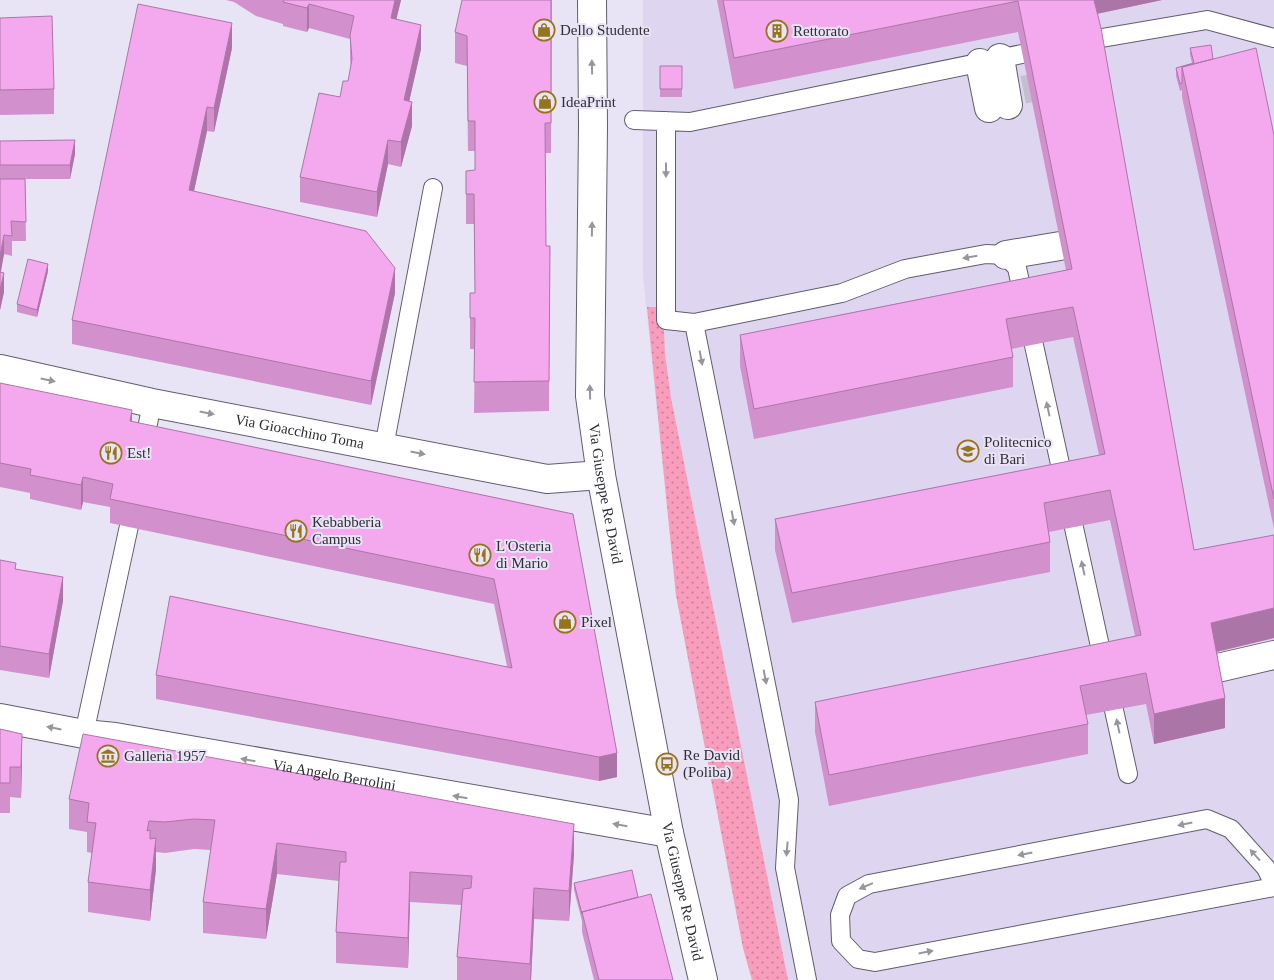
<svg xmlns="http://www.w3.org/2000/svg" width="1274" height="980" font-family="Georgia,serif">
<defs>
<pattern id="grass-dots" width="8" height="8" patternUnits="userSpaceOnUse" patternTransform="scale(1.25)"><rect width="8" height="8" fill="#f89dbb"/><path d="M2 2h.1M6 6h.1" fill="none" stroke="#c98099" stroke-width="1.8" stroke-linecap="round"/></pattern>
</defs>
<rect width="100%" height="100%" fill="#e9e3f6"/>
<!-- built -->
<path fill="#ded6f0" d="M643 0H1274V980H752L743 948 676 595 643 276Z"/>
<!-- grass -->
<path fill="url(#grass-dots)" d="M647 307H663L665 354 671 398 788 980H752L743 948 676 595Z"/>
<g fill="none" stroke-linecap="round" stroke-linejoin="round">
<!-- street-tunnel -->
<path stroke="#c4bfcf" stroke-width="28" stroke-dasharray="28 14" stroke-linecap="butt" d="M988 102 987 97 1048 85"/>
<!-- lane casing -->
<g stroke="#625d6d" stroke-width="20">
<path id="lane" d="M1096 39 1207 20 1274 38
M634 120 690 122 1022 54
M666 121V320L694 323 789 800 785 868 807 980
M694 323 842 293 905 269 986 254 1006 255 1017 268 1128 774
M144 444 152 403
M384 447 433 188
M84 734 129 526
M1274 885 1266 868 1231 829 1207 819 869 884 847 896 840 915 841 941 858 959 875 962 1274 887"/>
</g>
<!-- street casing -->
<g stroke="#625d6d" stroke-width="30">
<g id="street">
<path id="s1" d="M592 0 593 126 590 396 601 475 669 833 703 980"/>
<path d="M1000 58 1008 105"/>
<path d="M980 63 989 108"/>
<path d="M1006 255 1060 246"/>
<path id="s2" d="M0 369 152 403 547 479 601 475"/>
<path d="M1183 676 1274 655"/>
<path id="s3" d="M0 718 84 734 115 737 669 833"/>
</g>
</g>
<!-- lane -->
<use href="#lane" stroke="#fff" stroke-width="18"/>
<!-- street -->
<use href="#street" stroke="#fff" stroke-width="28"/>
</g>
<!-- wall -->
<path fill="#d290cd" d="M226 0H401L396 19 421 49 409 102 412 126 401 167 388 164 377 217 300 202V177L348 81 351 68 350 59V39L309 28 307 32 283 26V24L256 16 234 2Z
M552 0 551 153H545L546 246H550L549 411 474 413 475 349H470V293H475L474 224H466V171L475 170V151H468L467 66 455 63V32Z
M717 0H1162L1097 14 1194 550 1274 535V638L1217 652 1225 728 1154 744 1146 704 1086 715 1088 724V754L829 806 815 732V702L1135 636 1110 520 1049 532 1050 542V572L792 623 775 550V519L1099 455 1073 337 1011 349 1013 357V387L754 439 740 366V335L1066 270 1018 32 734 89Z
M0 18 54 89V114L0 115Z
M232 48 214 132 207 131 194 191 395 293 371 405 72 344V320Z
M1190 48 1213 59 1274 135V529L1182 97V90L1180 91 1176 76V68L1192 63 1190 55Z
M660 66H682V97H660Z
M0 141 75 154 70 179H25L26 241H12V256L4 254 1 272 4 292 0 310Z
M48 271 37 317 17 312V304Z
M0 383 132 422 573 514 617 777 599 781 156 699V675L507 666 494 604 110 523V507L83 502 81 510 30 499V493L0 487Z
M0 560 16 569 63 601 49 678 0 670Z
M0 729 22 764 21 798 10 797V813H0Z
M69 799 574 854 569 921 534 919 531 980H457V957L461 905 410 902 408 968 336 963V932L339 881 277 874 266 939 203 933V902L211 850 194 849 165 853 156 852V869L150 921 88 912V882L92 853 87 852V832L69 829Z
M574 883 638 897 673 980H594L582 932V921L574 890Z"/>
<!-- shaded-wall -->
<path fill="#ab76a7" d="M395 0H401L391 42V18Z
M1091 0H1162L1091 15Z
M309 4V28L307 32V8Z
M232 23V48L214 132V108Z
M421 25V49L404 124V100Z
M412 102V126L401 167V142Z
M207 107V131L189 214V190Z
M75 140V154L70 179V165Z
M388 140V164L377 217V192Z
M4 235V254L0 275V256Z
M48 264V271L37 317V310Z
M395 268V293L371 405V381Z
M4 273V292L0 310V290Z
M132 410V434L130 421Z
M83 477V502L81 510V485Z
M63 577V601L49 678V654Z
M1274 608V638L1211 653V623Z
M1225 698V728L1154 744V714Z
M22 734V764L21 798V767Z
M617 753V777L599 781V757Z
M574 824V854L569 921V891Z
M156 838V869L150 921V890Z
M277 843V874L266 939V909Z
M410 872V902L408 968V938Z
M534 888V919L531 980H530Z"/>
<!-- building -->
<path fill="#f4a8ee" stroke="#ab76a7" d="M284 0H395L391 18 421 25 404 100 412 102 401 142 388 140 377 192 300 177 319 93 340 97 343 81H348L352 59 350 35 354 16 309 4 307 8 283 2Z
M462 0H551V123H545L546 246H550L549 381 474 382 475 318H470V293H475L474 194H466V171L475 170V121H468L467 36 455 32Z
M723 0H1094L1101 28 1194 550 1274 535V608L1211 623 1225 698 1154 714 1146 673 1080 686 1088 724 829 775 815 702 1141 635 1110 490 1044 503 1050 542 792 593 775 519 1105 454 1073 307 1006 319 1013 357 754 409 740 335 1072 269 1018 1 734 58Z
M138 4 232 23 214 108 207 107 189 190 366 231 395 268 371 381 72 320Z
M52 16 54 89 0 90V18Z
M1211 45 1213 59 1182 67V83L1180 84 1176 68 1194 63 1190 48Z
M1256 48 1274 135V499L1182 67Z
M660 66H682V89H660Z
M75 140 70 165H0V141Z
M0 179H25L26 222 11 221 12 236 4 235 0 256Z
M28 259 48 264 37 310 17 304Z
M0 272 4 273 0 290Z
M0 383 132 410 130 421 573 514 617 753 599 757 156 675 170 596 512 668 494 579 110 499 113 484 83 477 81 485 30 475 31 469 0 463Z
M0 560 16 563 15 569 63 577 49 654 0 646Z
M0 729 22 734 21 767H10V783H0Z
M83 734 574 824 569 891 534 888 530 964 457 957 463 889 471 888 472 876 410 872 408 938 336 932 340 862H346V852L277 843 266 909 203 902 215 820 194 819 165 822 149 821 147 831 150 830V839L156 838 150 890 88 882 96 823 87 822 89 803 69 799Z
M632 870 638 897 582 912V914L574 883Z
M651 894 673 980H599L582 912Z"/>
<!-- one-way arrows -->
<defs><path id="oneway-solid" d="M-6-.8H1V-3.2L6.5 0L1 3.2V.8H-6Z" transform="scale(1.25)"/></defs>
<g fill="#98969a">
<use href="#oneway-solid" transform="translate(592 67) rotate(-91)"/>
<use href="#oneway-solid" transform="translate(666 170) rotate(90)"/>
<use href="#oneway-solid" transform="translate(592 229) rotate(-89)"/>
<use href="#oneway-solid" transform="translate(970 257) rotate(170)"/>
<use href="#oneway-solid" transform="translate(701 358) rotate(79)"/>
<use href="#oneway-solid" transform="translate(48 380) rotate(12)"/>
<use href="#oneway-solid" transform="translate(590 392) rotate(-91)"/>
<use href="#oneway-solid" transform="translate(1048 409) rotate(-102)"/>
<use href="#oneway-solid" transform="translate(207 413) rotate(11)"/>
<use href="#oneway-solid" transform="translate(418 453) rotate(11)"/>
<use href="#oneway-solid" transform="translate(733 518) rotate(79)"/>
<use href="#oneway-solid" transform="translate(1083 568) rotate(-102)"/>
<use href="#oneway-solid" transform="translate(765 677) rotate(79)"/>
<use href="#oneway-solid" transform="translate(1118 726) rotate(-102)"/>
<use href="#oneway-solid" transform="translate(54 728) rotate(-169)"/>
<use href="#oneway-solid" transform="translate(248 760) rotate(-170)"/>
<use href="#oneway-solid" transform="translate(460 797) rotate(-170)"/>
<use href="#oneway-solid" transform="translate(1185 824) rotate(168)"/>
<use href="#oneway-solid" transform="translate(620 825) rotate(-170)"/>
<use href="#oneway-solid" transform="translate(787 849) rotate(95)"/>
<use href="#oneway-solid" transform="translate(1025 854) rotate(169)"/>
<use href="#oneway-solid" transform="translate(1255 855) rotate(-132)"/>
<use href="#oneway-solid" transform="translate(866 886) rotate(157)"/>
<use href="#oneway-solid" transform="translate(926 952) rotate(-11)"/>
</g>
<!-- icons -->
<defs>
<g id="shop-ring" transform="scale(1.125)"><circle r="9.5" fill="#e9e3f6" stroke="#95741c" stroke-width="1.5"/><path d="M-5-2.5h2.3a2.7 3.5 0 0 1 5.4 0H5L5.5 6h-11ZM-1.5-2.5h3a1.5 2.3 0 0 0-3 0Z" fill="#95741c"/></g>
<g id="building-ring" transform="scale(1.125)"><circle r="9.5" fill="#e9e3f6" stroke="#95741c" stroke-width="1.5"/><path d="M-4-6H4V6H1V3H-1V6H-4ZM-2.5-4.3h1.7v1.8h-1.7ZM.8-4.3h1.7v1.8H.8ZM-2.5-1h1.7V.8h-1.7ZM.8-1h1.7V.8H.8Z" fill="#95741c"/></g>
<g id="university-ring" transform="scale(1.125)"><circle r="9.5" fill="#e9e3f6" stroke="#95741c" stroke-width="1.5"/><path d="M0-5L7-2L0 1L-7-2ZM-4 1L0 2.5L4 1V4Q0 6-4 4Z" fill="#95741c"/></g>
<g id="restaurant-ring" transform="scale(1.125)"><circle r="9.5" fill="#e9e3f6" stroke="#95741c" stroke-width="1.5"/><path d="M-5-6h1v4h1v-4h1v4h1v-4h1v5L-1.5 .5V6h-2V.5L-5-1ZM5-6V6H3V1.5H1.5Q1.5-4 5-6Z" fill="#95741c"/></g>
<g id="museum-ring" transform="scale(1.125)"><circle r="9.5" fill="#e9e3f6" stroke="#95741c" stroke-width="1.5"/><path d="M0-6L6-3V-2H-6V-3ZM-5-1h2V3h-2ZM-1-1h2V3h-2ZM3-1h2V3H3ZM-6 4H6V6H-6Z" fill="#95741c"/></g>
<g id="bus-ring" transform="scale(1.125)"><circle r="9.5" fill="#e9e3f6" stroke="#95741c" stroke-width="1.5"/><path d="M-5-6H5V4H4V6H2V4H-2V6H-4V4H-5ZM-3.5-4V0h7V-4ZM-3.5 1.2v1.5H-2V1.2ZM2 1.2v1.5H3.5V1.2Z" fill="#95741c"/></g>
</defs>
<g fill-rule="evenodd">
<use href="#shop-ring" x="544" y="30"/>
<use href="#building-ring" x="777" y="31"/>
<use href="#shop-ring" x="545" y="102"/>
<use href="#university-ring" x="968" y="451"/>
<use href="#restaurant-ring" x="111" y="453"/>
<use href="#restaurant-ring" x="296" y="531"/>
<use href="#restaurant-ring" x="480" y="555"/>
<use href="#shop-ring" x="565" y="622"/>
<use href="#museum-ring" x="108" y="756"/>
<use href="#bus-ring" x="667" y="764"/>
</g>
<g text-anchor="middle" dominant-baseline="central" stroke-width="4" stroke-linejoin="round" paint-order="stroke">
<!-- poi labels -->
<g font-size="15" fill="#302e35" stroke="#e9e3f6" text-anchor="start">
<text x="560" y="30">Dello Studente</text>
<text x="793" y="31">Rettorato</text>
<text x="561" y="102">IdeaPrint</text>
<text x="984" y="442">Politecnico<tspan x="984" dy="17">di Bari</tspan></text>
<text x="127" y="453">Est!</text>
<text x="312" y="522">Kebabberia<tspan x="312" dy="17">Campus</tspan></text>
<text x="496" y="546">L'Osteria<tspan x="496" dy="17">di Mario</tspan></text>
<text x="581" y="622">Pixel</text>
<text x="683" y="755">Re David<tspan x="683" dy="17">(Poliba)</tspan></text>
<text x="124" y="756">Galleria 1957</text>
</g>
<!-- street labels -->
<g font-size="15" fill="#302e35" stroke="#e9e3f6">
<text stroke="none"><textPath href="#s2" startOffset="306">Via Gioacchino Toma</textPath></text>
<text stroke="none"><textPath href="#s1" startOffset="495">Via Giuseppe Re David</textPath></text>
<text stroke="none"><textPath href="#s3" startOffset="339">Via Angelo Bertolini</textPath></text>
<text stroke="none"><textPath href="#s1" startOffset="900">Via Giuseppe Re David</textPath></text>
</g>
</g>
</svg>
